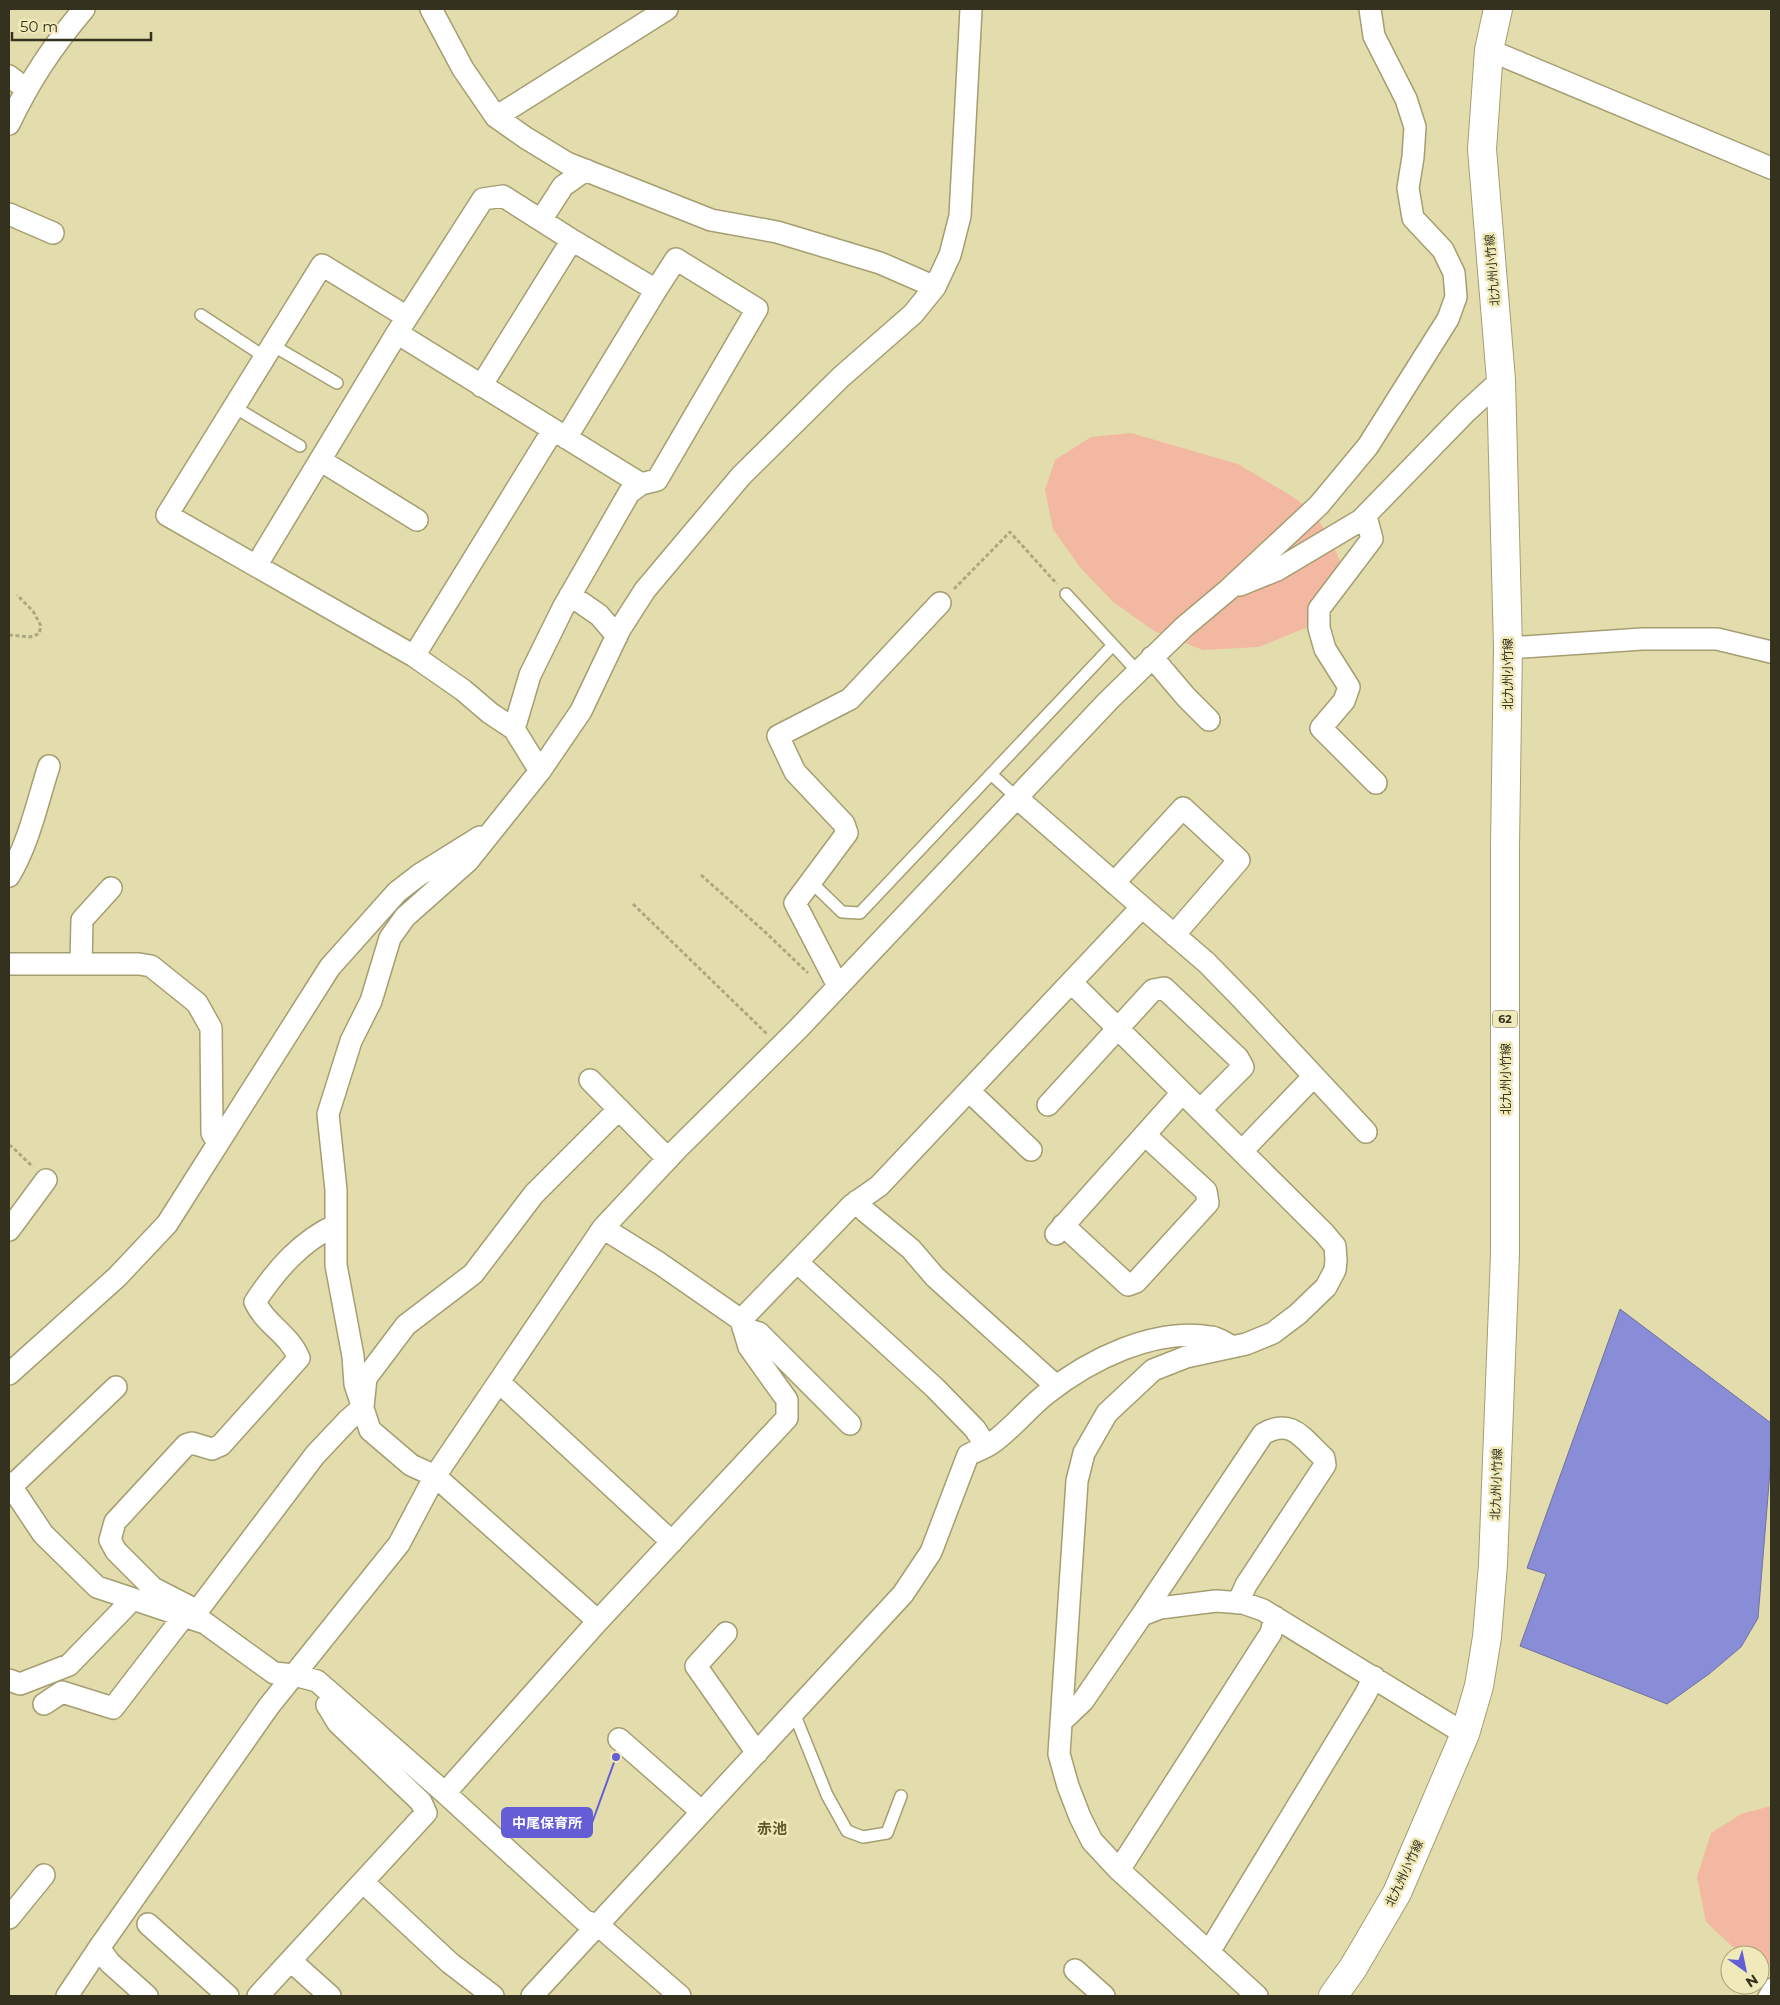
<svg xmlns="http://www.w3.org/2000/svg" width="1780" height="2005" font-family="Montserrat,'Noto Sans JP',sans-serif">
<rect width="100%" height="100%" fill="#e3ddad"/>
<!-- green -->
<path fill="#f3b8a2" d="M1131 433 1238 464 1288 494 1312 510 1329 537 1345 572 1342 597 1308 627 1259 647 1203 650 1154 631 1112 601 1079 566 1053 529 1045 490 1055 460 1091 437Z
M1771 1806V1965L1760 1960V1955H1749L1735 1949 1706 1922 1697 1877 1711 1833 1741 1814Z"/>
<!-- water -->
<path fill="#898cd6" stroke="#70719f" d="M1620 1309 1771 1423V1459L1758 1618 1741 1647 1709 1674 1667 1704 1520 1646 1546 1574 1527 1568Z"/>
<g fill="none" stroke-linecap="round" stroke-linejoin="round">
<!-- service casing -->
<g stroke="#a49e71" stroke-width="14">
<path id="service" d="M201 315 265 357
M272 345 337 383
M234 407 300 446
M1066 594 1137 671
M991 774 1016 797
M811 882 842 912 860 913 1113 645
M794 1713 827 1795 847 1831 863 1837 887 1833 901 1796
M1764 1996 1771 1984"/>
</g>
<!-- minor casing -->
<g stroke="#a49e71" stroke-width="24">
<path id="minor" d="M431 9 463 69 496 117 526 138 567 163 711 220 777 232 880 263 935 287
M1489 50 1771 168
M9 76 26 89
M496 117 667 9
M9 124C30 80 52 47 84 9
M9 214 53 233
M541 220 563 186 586 170
M407 317 322 265 167 515 414 656 463 690 490 713 514 729 540 771
M481 386 572 240
M566 438 656 290
M320 460 417 520
M1366 516 1372 539 1319 609V628L1325 649 1349 687 1344 701 1321 728 1376 783
M256 566 397 333
M1240 585 1277 570 1361 520 1466 412 1501 380
M570 595 599 615 617 636
M1508 648 1642 639H1717L1771 652
M414 656 553 430
M1152 657 1186 697 1209 720
M514 729 530 675 563 608 629 493 641 484 657 480 757 309 676 259 656 290 572 240 503 196 483 199 397 333 641 484
M9 876C29 843 37 803 49 766
M1114 883 1183 808 1239 860 1174 935
M1142 907 1207 963 1245 1002 1366 1132
M9 964H139L151 966 197 1003 211 1028 212 1133 218 1143
M81 964 82 920 111 888
M1072 983 1324 1233 1335 1246 1336 1260 1335 1270 1326 1287 1298 1314 1273 1333 1246 1344 1186 1357 1153 1370 1107 1413 1084 1453 1077 1481 1059 1754 1068 1786 1080 1817 1092 1841 1119 1870 1257 1996
M838 986 795 903 847 833 844 824 795 772 778 736 850 699 940 603
M590 1080 668 1159
M969 1091 1031 1150
M1048 1105 1153 990 1164 988 1238 1058 1243 1067 1200 1110
M1242 1151 1314 1076
M857 1201 866 1212 911 1249 935 1277 1056 1386
M1063 1225 1128 1285 1136 1282 1208 1203 1206 1191 1145 1135
M9 1230 46 1180
M1056 1234 1182 1093
M797 1262 935 1388 975 1429 986 1446
M741 1320 852 1205 879 1186 1142 907 1016 797
M743 1328 759 1333 850 1424
M9 1374 117 1277 167 1224 330 967 397 892 419 875 480 837
M499 1382 672 1542
M9 1483 43 1534 97 1587 205 1623 274 1673 294 1675 317 1681 445 1793 585 1921 598 1925 680 1996
M11 1487 116 1387
M190 1607 153 1588 116 1551 110 1540 115 1522 186 1445 192 1443 212 1449 221 1445 299 1358C289 1334 265 1324 255 1302 276 1270 301 1241 336 1225
M1142 1615 1263 1434C1292 1417 1303 1439 1324 1458L1325 1465 1246 1585 1238 1603
M192 1618 315 1455 348 1420 363 1407 366 1378 406 1325 473 1274 534 1194 619 1109
M598 1621 435 1476 411 1465 370 1430 355 1384 353 1356 336 1265V1190L328 1114 351 1041 371 1001 390 938 405 917 468 861 540 771 581 711 620 629 645 590 741 476 841 377 913 314 935 287 950 255 960 216 971 9
M726 1633 696 1666 757 1753
M9 1680 20 1684 69 1665 133 1599
M44 1704 62 1692 113 1708 184 1616
M1062 1721 1083 1701 1142 1615 1160 1608 1216 1601 1243 1603 1263 1610 1465 1734
M619 1739 702 1812
M445 1793 598 1621 787 1418V1400L749 1347 741 1320 659 1263 603 1228
M1119 1870 1271 1633 1275 1617
M364 1883 450 1963 493 1996
M9 1918 44 1875
M148 1924 228 1996
M99 1948 110 1963 147 1996
M1209 1952 1365 1695 1374 1677
M291 1961 330 1996
M1075 1970 1104 1996
M67 1996 99 1948 269 1706 399 1544 435 1476 603 1228 676 1150 798 1029 1108 701 1184 627 1228 590 1319 505 1368 446 1448 319 1456 297 1454 273 1443 250 1413 218 1408 188 1413 157 1415 127 1406 99 1374 36 1370 9
M258 1996 426 1813 421 1802 338 1723 327 1705 333 1695
M532 1996 903 1594 931 1552 968 1455C976 1451 985 1448 992 1443 1012 1429 1027 1409 1046 1394 1089 1360 1154 1327 1211 1337 1218 1338 1225 1343 1231 1346"/>
</g>
<!-- primary casing -->
<g stroke="#a49e71" stroke-width="30">
<path id="primary" d="M1333 1996 1353 1968 1397 1893 1465 1734 1479 1686 1487 1637 1493 1564 1505 1254V846L1508 648 1501 380 1482 149 1489 50 1498 9"/>
</g>
<!-- path -->
<path stroke="#ada881" stroke-width="3" stroke-dasharray="4 2.5" stroke-linecap="butt" d="M954 589 1010 532 1057 584
M9 635 30 637 39 634 41 626 33 611 17 595
M701 875 764 931 808 973
M633 904 767 1034
M9 1147 11 1146 33 1167"/>
<!-- service -->
<use href="#service" stroke="#fff" stroke-width="11"/>
<!-- minor -->
<use href="#minor" stroke="#fff" stroke-width="21"/>
<!-- primary -->
<use href="#primary" stroke="#fff" stroke-width="28"/>
</g>
<g text-anchor="middle" dominant-baseline="central" stroke-width="5" stroke-linejoin="round" paint-order="stroke">
<!-- shield labels -->
<rect fill="#f0eaba" stroke="#6c684d" stroke-width="1" x="1492.5" y="1010.5" width="25" height="17" rx="4"/>
<g font-size="11" font-weight="bold" fill="#34311e">
<text x="1505" y="1019">62</text>
</g>
<!-- street labels -->
<g font-size="12" fill="#34311e" stroke="#f0eaba">
<text transform="translate(1492 270) rotate(-95)">北九州小竹線</text>
<text transform="translate(1507 674) rotate(-90)">北九州小竹線</text>
<text transform="translate(1505 1079) rotate(-90)">北九州小竹線</text>
<text transform="translate(1496 1484) rotate(-88)">北九州小竹線</text>
<text transform="translate(1404 1873) rotate(-65)">北九州小竹線</text>
</g>
<!-- quarter labels -->
<g font-size="15" font-weight="bold" fill="#5e582d" stroke="#f0eaba">
<text x="772" y="1828">赤池</text>
</g>
</g>
<!-- callouts -->
<path fill="none" stroke="#645dd6" stroke-width="2" d="M616 1757L592 1823"/>
<circle fill="#645dd6" stroke="#f0eaba" stroke-width="2" cx="616" cy="1757" r="5"/>
<rect fill="#645dd6" stroke="#645dd6" stroke-width="2" x="502" y="1808" width="90" height="29" rx="5"/>
<g font-size="14" text-anchor="middle" font-weight="bold" fill="#fff">
<text x="547" y="1828">中尾保育所</text>
</g>
<!-- border -->
<rect width="1780" height="2005" fill="none" stroke="#34311e" stroke-width="20"/>
<!-- north arrow -->
<g transform="translate(1745 1970) rotate(147)"><circle r="24" fill="#f0eaba" stroke="#a5a07c"/>
<path d="M0-4L9 19L0 12L-9 19Z" fill="#645dd6"/>
<text y="-8" font-size="14" font-weight="bold" text-anchor="middle" fill="#34311e">N</text>
</g>
<!-- scale -->
<path d="M12 32v8h139v-8" fill="none" stroke="#34311e" stroke-width="2.5"/>
<text x="20" y="32" font-size="15" fill="#34311e" stroke="#f0eaba" stroke-width="4" paint-order="stroke">50 m</text>
</svg>
